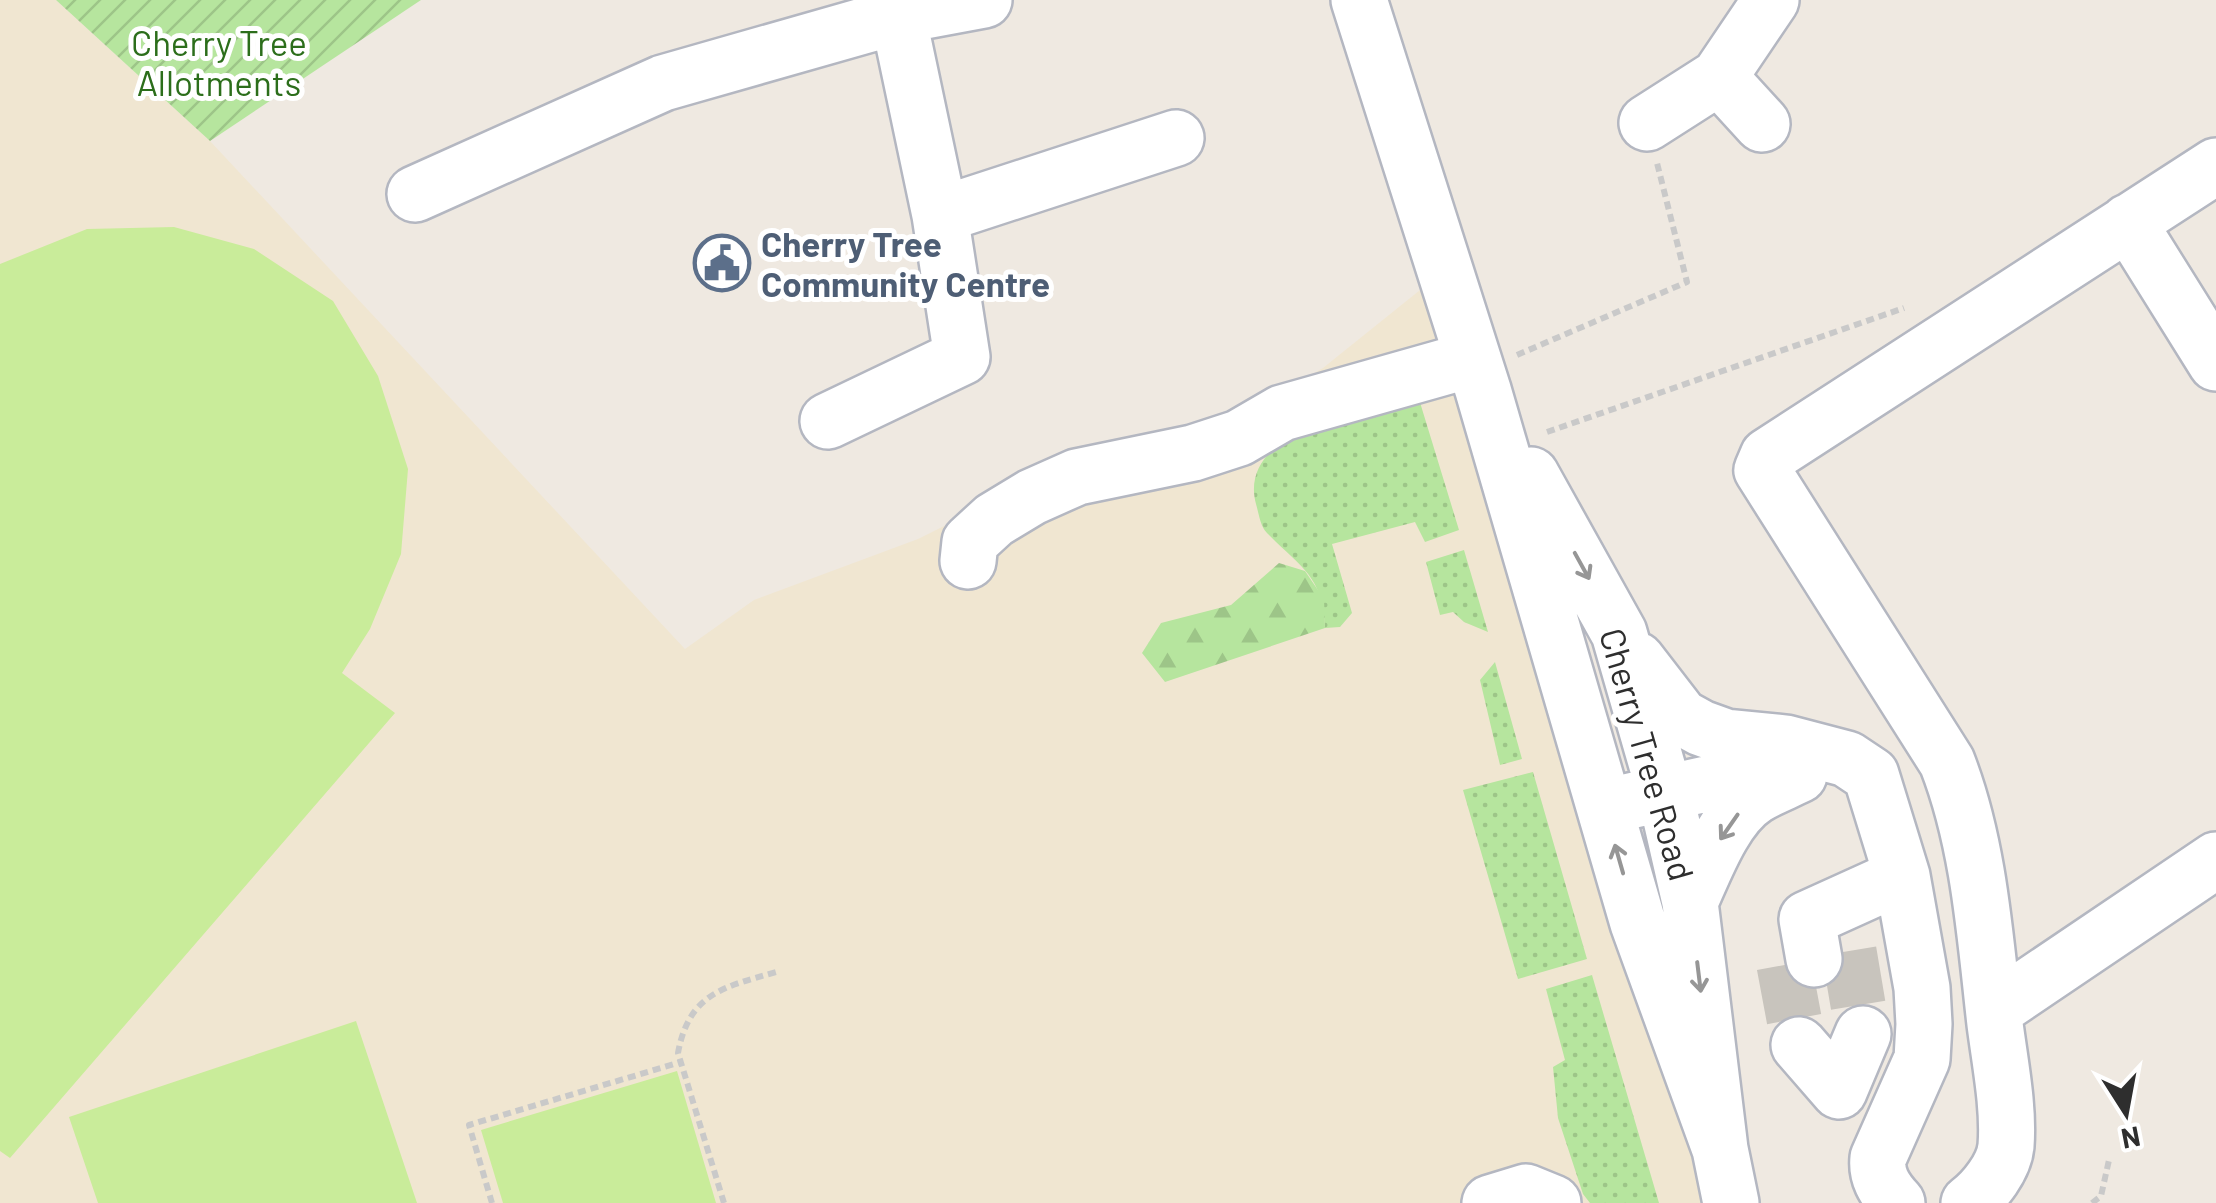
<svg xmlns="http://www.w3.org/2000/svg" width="2216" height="1203" font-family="Barlow,sans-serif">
<defs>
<pattern id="grass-dots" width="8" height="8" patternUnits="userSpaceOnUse" patternTransform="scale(2.5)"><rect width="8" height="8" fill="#b6e59e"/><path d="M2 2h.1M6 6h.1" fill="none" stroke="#9dc588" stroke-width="1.8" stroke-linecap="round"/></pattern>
<pattern id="forest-firs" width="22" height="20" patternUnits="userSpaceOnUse" patternTransform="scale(2.5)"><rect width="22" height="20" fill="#b6e59e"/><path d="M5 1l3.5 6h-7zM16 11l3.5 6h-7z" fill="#9dc588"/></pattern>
<pattern id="garden-furrows" width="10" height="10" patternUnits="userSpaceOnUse" patternTransform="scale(2.5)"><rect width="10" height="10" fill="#b6e59e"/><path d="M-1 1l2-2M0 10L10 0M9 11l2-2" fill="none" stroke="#9dc588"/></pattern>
</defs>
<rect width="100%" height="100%" fill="#efe9e1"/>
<!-- education -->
<path fill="#f0e6d1" d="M0 0H56L210 141 685 649 754 600 918 539 1095 451 1154 432 1216 418 1275 396 1323 368 1445 270 1731 1203H0Z"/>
<!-- grass -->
<path fill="url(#grass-dots)" d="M1415 386 1459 530 1425 542 1415 522 1332 544 1352 613 1340 627 1325 628C1323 575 1300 567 1267 533 1260 526 1259 514 1256 504 1236 431 1366 404 1415 386Z
M1464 550 1488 632 1464 622 1453 612 1440 615 1426 562Z
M1495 662 1522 759 1500 765 1480 680Z
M1533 772 1587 959 1518 979 1463 790Z
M1592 975 1659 1203H1590L1583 1194 1558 1118 1553 1067 1565 1060 1546 989Z"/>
<!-- forest -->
<path fill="url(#forest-firs)" d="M1279 563 1305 571 1324 599 1325 628 1165 682 1142 653 1161 623 1231 605Z"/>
<!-- garden -->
<path fill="url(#garden-furrows)" d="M56 0H421L210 141Z"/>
<!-- pitch -->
<path fill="#c9ec9a" d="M174 227 254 249 333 301 378 376 408 469 401 554 370 629 342 673 395 713 10 1158 0 1151V264L87 229Z
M356 1021 417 1203H98L69 1117Z
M677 1071 716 1203H503L481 1130Z"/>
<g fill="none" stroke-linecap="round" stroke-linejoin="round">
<!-- minor-tunnel -->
<path stroke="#c8c4bd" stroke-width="55" stroke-dasharray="55 28" stroke-linecap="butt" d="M1849 951 1863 1034
M1784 965 1799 1045"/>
<!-- minor casing -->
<g stroke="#b4b7c1" stroke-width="60">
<path id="minor" d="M1359 0 1483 390 1638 923 1720 1149
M1719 77 1762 124
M1647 123 1719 77 1771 0
M415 194 663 83 898 16 984 0
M940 215 1176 138
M2128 222 2216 363
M828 421 962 357 940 215 898 16
M1531 475 1619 633 1665 793 1690 902 1720 1149 1731 1203
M968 561 970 542 994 520 1032 497 1077 477 1193 453 1239 438 1282 413 1473 359
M1637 660 1681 717 1701 728 1726 737 1786 743 1847 759 1871 775 1902 876 1922 988 1924 1024 1922 1059 1878 1158C1876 1176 1884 1189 1897 1203
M1630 801 1805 762
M1690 902C1705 869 1724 816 1756 796 1769 788 1785 782 1799 775
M1814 959 1807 919 1902 876
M1994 1010 2216 860
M1799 1045 1839 1091 1863 1034
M1490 1203 1526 1192 1553 1203
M1969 1203C1985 1191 2004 1167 2006 1146 2009 1107 2000 1063 1995 1024 1985 936 1979 844 1947 762L1762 470 1768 456 2216 166"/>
</g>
<!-- path -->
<path stroke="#c9c9c9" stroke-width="6" stroke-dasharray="8 5" stroke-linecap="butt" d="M1517 355 1687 282 1657 163
M1547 432 1904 308
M492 1203 469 1125 681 1062
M724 1203 678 1053C689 993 724 987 776 972
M2092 1203 2101 1196 2109 1160"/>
<!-- minor -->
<use href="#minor" stroke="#fff" stroke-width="55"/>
</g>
<!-- one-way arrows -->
<defs><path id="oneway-shaft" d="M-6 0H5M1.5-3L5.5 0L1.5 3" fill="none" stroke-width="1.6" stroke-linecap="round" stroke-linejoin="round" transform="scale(2.5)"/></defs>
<g stroke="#969696">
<use href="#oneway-shaft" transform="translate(1582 566) rotate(61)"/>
<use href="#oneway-shaft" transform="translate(1729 827) rotate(125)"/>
<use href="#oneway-shaft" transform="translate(1619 859) rotate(-106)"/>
<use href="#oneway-shaft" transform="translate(1699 977) rotate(83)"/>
</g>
<!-- icons -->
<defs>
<g id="civic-ring" transform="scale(2.875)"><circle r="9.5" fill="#fff" stroke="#5c6f8a" stroke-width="1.5"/><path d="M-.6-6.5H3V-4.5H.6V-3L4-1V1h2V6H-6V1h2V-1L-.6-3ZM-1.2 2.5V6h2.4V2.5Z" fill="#5c6f8a"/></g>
</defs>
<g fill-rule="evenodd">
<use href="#civic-ring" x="722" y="263"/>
</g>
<g text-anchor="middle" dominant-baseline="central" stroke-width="10" stroke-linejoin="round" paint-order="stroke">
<!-- park labels -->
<g font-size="35" fill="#2c6e1b" stroke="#fff">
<text x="219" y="42">Cherry Tree<tspan x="219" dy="40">Allotments</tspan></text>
</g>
<!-- service labels -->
<g font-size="35" font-weight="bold" fill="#4e5e75" stroke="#fff" text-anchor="start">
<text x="761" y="243">Cherry Tree<tspan x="761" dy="40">Community Centre</tspan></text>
</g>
<!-- street labels -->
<g font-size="35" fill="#2e2e2e" stroke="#fff">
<text transform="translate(1648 754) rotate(74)">Cherry Tree Road</text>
</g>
</g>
<!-- north arrow -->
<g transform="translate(2126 1113) rotate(169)" stroke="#ffffff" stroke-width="8" paint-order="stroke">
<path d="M0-8L18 38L0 25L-18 38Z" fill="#2e2e2e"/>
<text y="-15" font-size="28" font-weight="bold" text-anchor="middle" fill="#2e2e2e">N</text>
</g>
</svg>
